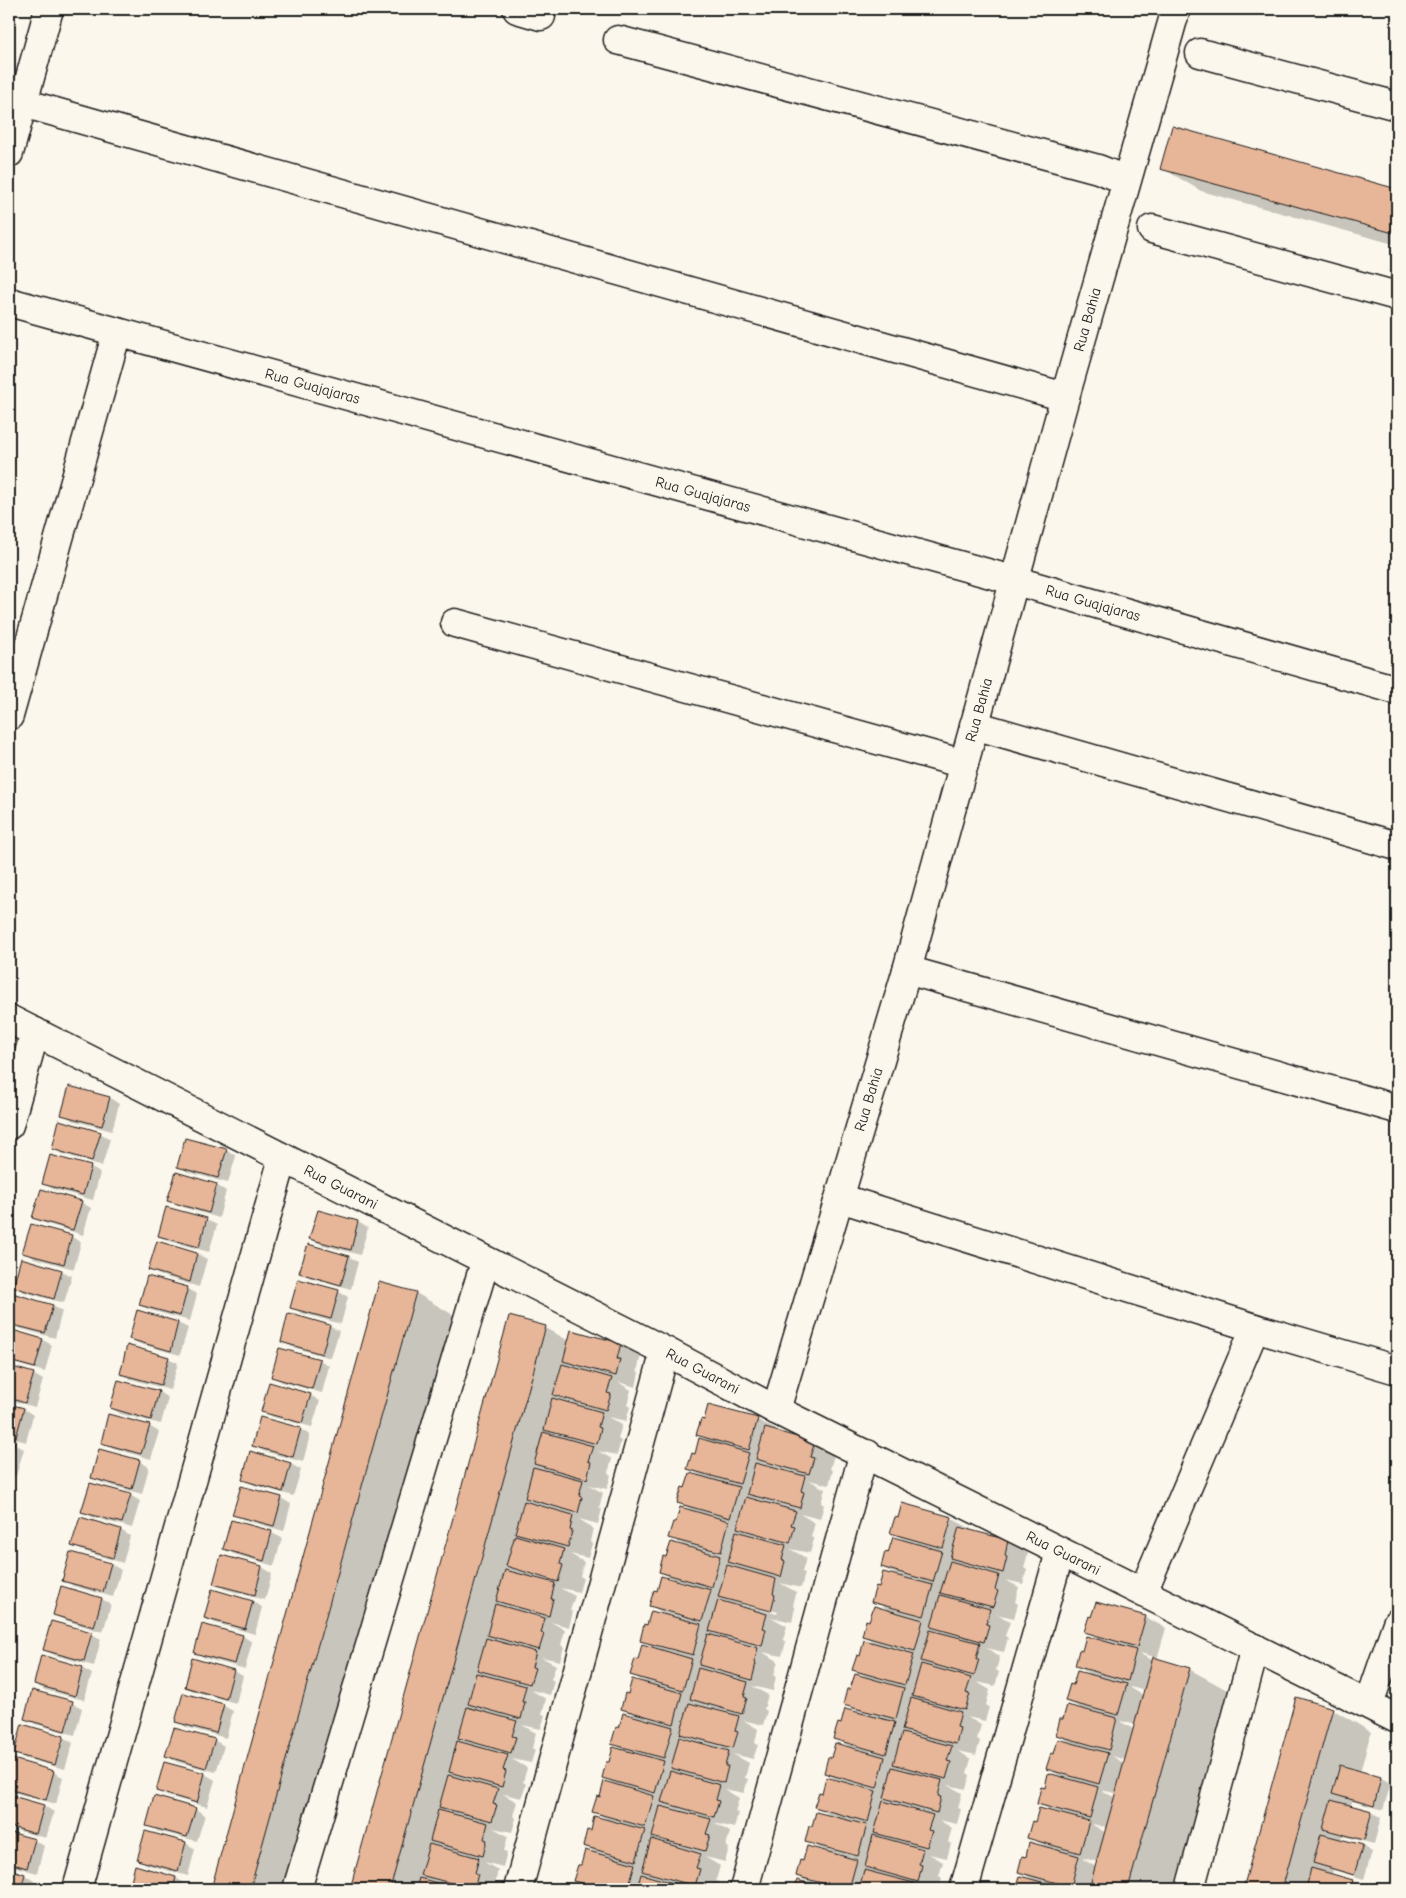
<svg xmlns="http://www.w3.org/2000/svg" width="1406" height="1898" font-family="'Comic Neue',sans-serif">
<rect width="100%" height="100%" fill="#fbf7ec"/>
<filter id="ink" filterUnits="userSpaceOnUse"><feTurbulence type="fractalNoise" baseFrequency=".02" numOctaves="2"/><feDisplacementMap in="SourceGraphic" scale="10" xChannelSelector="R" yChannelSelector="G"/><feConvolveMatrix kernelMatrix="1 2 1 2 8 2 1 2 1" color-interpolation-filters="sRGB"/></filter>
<g filter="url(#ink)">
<!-- shadow -->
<path fill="#0003" fill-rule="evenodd" d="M1173 128 1397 190V245L1201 191 1162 168Z
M110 1098 119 1104 112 1131 72 1120 62 1114Z
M100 1133 110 1139 102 1166 63 1154 53 1149Z
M226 1150 236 1156 228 1183 188 1172 179 1166Z
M90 1167 100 1173 93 1200 53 1189 43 1183Z
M216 1185 226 1191 219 1218 179 1206 169 1201Z
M81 1202 91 1208 83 1235 44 1223 34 1218Z
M167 1209 207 1220 217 1225 209 1252 169 1241 159 1236Z
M318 1211 358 1222 368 1228 360 1255 320 1244 311 1238Z
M32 1226 72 1237 81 1242 74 1269 34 1258 24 1252Z
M157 1243 197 1254 207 1259 199 1287 159 1275 150 1270Z
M349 1257 358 1262 351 1289 311 1278 301 1273Z
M22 1260 62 1271 72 1276 64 1303 24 1292 15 1287Z
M148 1277 188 1289 197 1294 190 1321 150 1310 140 1305Z
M299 1280 339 1292 348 1297 341 1324 301 1313 292 1307Z
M380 1283 416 1293 455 1316 296 1889H212Z
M13 1294 53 1306 62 1311 55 1338 15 1327 9 1324V1308Z
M510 1317 546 1328 569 1341 620 1344 641 1356 637 1371 639 1372 636 1387 618 1382 631 1390 627 1405 630 1407 626 1421 608 1417 622 1425 618 1439 621 1441 617 1455 598 1451 612 1459 608 1473 611 1475 607 1489 589 1485 603 1493 599 1508 602 1509 598 1524 579 1519 593 1528 590 1542 592 1544 588 1558 570 1554 584 1562 580 1576 583 1578 579 1592 560 1588 575 1596 570 1611 573 1612 569 1627 551 1622 565 1630 561 1645 564 1647 560 1661 541 1657 556 1665 551 1679 554 1681 550 1695 531 1690 546 1699 542 1714 545 1715 541 1729 522 1725 536 1733 532 1748 535 1750 531 1763 512 1759 527 1768 523 1782 526 1784 522 1798 503 1794 517 1802 513 1816 516 1818 512 1832 493 1828 508 1836 504 1851 507 1852 503 1867 484 1862 498 1870 495 1885 497 1887V1889H351Z
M178 1323 188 1328 180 1355 140 1344 130 1339Z
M329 1326 339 1331 331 1358 292 1347 282 1342Z
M9 1331 43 1340 52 1345 45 1372 9 1362Z
M168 1358 178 1363 170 1390 131 1379 121 1373Z
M320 1360 329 1366 322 1393 282 1382 272 1376Z
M9 1367 33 1374 43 1380 35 1407 9 1400Z
M159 1392 168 1398 161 1424 121 1414 111 1408Z
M310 1395 320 1401 312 1427 273 1417 263 1411Z
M9 1405 24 1409 33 1415 26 1442 9 1437Z
M709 1406 758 1420 778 1431 777 1433 814 1443 834 1455 830 1469 833 1470 829 1485 809 1480 825 1489 821 1503 824 1505 820 1519 800 1514 815 1523 811 1537 814 1539 810 1553 790 1549 806 1558 802 1572 805 1573 801 1588 780 1583 796 1592 793 1606 795 1608 792 1622 771 1617 787 1626 783 1640 786 1642 782 1656 762 1652 778 1661 774 1675 776 1676 773 1691 752 1686 768 1695 764 1709 767 1711 763 1725 743 1720 758 1729 755 1743 758 1745 753 1759 733 1754 749 1763 745 1778 748 1779 744 1793 724 1789 739 1798 735 1812 738 1813 734 1828 714 1823 730 1832 726 1846 729 1848 725 1862 705 1857 720 1866 716 1880 719 1882 717 1889H576L577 1886 588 1889 575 1880 582 1867 598 1854 584 1846 591 1833 608 1820 594 1812 601 1798 617 1786 603 1777 626 1751 612 1743 620 1730 637 1717 622 1709 629 1695 647 1684 631 1674 639 1661 656 1648 641 1640 648 1627 666 1615 651 1606 658 1593 675 1580 660 1572 667 1558 685 1546 670 1537 676 1524 693 1511 679 1503 686 1490 705 1478 689 1469 695 1455 712 1443 698 1434 705 1421ZM740 1601 778 1612 777 1614 740 1604Z
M149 1426 159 1432 151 1459 112 1448 102 1442Z
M300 1429 310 1435 303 1462 263 1451 253 1445Z
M9 1442 24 1449 16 1476 9 1474Z
M251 1453 291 1464 301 1470 293 1496 254 1485 244 1480Z
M139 1461 149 1467 142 1494 102 1483 92 1477Z
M9 1481 14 1484 9 1503Z
M130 1495 140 1501 132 1528 92 1517 83 1511Z
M281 1498 291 1504 284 1531 244 1520 234 1514Z
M951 1518 971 1529V1531L1008 1541 1028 1553 1024 1568 1027 1569 1023 1584 1005 1580 1019 1587 1015 1602 1018 1604 1014 1618 996 1614 1010 1622 1005 1636 1008 1638 1004 1652 986 1648 1000 1656 996 1670 999 1672 995 1686 977 1682 990 1690 986 1705 989 1707 985 1721 967 1717 981 1725 977 1739 980 1741 976 1755 958 1751 971 1759 967 1773 970 1775 966 1789 948 1785 962 1793 958 1808 961 1809 957 1824 939 1820 952 1828 948 1842 951 1844 947 1858 929 1854 943 1862 939 1876 942 1878 939 1889 920 1887 921 1889H796L798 1882 813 1885 797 1876 804 1863 822 1850 806 1841 831 1816 816 1807 823 1794 841 1782 825 1773 832 1759 850 1747 835 1738 842 1726 860 1713 844 1704 870 1679 854 1670 861 1657 879 1645 863 1636 870 1622 889 1610 873 1601 879 1588 898 1576 882 1567 889 1554 908 1542 892 1533Z
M81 1519 121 1530 130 1536 123 1563 83 1551 73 1546Z
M232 1522 272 1533 282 1538 274 1566 234 1554 225 1549Z
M71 1553 111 1564 121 1570 113 1597 73 1586 64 1580Z
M222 1557 262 1567 272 1573 265 1600 224 1589 215 1583Z
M102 1599 111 1604 103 1632 64 1620 54 1615Z
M253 1602 262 1607 255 1634 215 1623 205 1618Z
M1145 1617 1166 1628 1157 1659 1189 1669 1229 1691 1174 1889H1017L1021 1878 1035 1881 1019 1871 1026 1858 1045 1846 1029 1837 1036 1824 1054 1812 1038 1803 1045 1790 1064 1778 1048 1769 1073 1744 1057 1734 1082 1709 1066 1700 1074 1687 1092 1675 1076 1666 1083 1652 1101 1641 1086 1631ZM1140 1653 1155 1657 1154 1661 1140 1654ZM1131 1687 1145 1691 1144 1696 1131 1688ZM1121 1721 1136 1725 1135 1730 1121 1722ZM1112 1756 1126 1760 1125 1764ZM1103 1790 1117 1794 1116 1798 1102 1791ZM1093 1824 1107 1828 1106 1833 1093 1825ZM1084 1858 1098 1862 1096 1867 1083 1859Z
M52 1622 92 1634 101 1639 94 1666 54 1655 44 1650Z
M203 1625 243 1636 252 1642 245 1669 205 1658 196 1652Z
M82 1668 92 1674 84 1700 45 1690 35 1684Z
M233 1671 243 1676 236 1703 196 1692 186 1687Z
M1297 1699 1332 1709 1371 1732 1360 1772 1381 1778 1391 1783 1383 1810 1352 1801 1351 1806 1372 1812 1381 1818 1374 1844 1342 1836 1341 1841 1362 1846 1372 1852 1364 1879 1333 1870 1332 1875 1352 1881 1362 1887 1361 1889H1244Z
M72 1703 82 1708 75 1735 35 1724 25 1718Z
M224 1706 233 1711 226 1738 186 1727 176 1721Z
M63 1737 73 1743 65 1769 26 1759 16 1753Z
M214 1740 224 1746 216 1772 177 1762 167 1756Z
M14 1760 53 1772 63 1777 56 1804 16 1793 9 1789V1778Z
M165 1763 205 1774 215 1780 207 1807 167 1796 157 1790Z
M9 1796 44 1806 54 1812 46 1838 9 1828Z
M195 1809 205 1815 197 1841 157 1831 148 1825Z
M146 1832 186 1843 195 1849 188 1876 148 1865 138 1859Z
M9 1833 34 1840 44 1846 37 1873 9 1865Z
M136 1867 176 1878 186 1884 184 1889H130Z
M9 1871 25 1875 34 1881 32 1889H9Z"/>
<!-- building -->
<path fill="#e7b698" stroke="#1c1c1c" d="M1172 126 1397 189V234L1160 169Z
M69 1086 110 1097 102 1126 61 1115Z
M59 1120 101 1132 92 1161 52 1149Z
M185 1138 227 1149 218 1178 177 1167Z
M50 1155 91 1166 83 1195 42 1184Z
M176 1172 217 1184 209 1213 167 1201Z
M41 1189 82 1201 73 1230 32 1218Z
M166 1207 207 1218 199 1247 158 1236Z
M318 1210 358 1221 351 1250 309 1239Z
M31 1224 72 1235 64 1264 22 1253Z
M157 1241 197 1253 190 1282 148 1270Z
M308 1244 349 1256 341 1285 299 1273Z
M21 1258 62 1270 54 1299 13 1287Z
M147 1276 188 1287 180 1316 139 1305Z
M298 1279 339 1290 331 1319 290 1308Z
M379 1282 416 1292 250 1889H211Z
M12 1293 53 1305 45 1333 9 1324V1304Z
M137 1310 178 1322 171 1351 129 1339Z
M288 1313 330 1325 322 1354 281 1342Z
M509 1316 546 1326 390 1889H350Z
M9 1329 43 1339 35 1368 9 1361Z
M571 1330 621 1343 617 1359H620L616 1376 563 1361Z
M127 1345 169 1357 161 1385 120 1374Z
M279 1348 320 1359 312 1389 271 1377Z
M562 1364 612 1378 607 1393 611 1394 606 1410 553 1395Z
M9 1366 34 1373 25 1403 9 1398Z
M118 1380 159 1391 151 1420 110 1408Z
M269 1382 311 1394 302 1423 261 1412Z
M552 1398 602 1412 598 1427 601 1428 597 1444 544 1430Z
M9 1404 24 1408 16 1437 9 1435Z
M708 1405 758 1418 749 1450 696 1435 701 1419 704 1420Z
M108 1414 150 1425 141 1454 101 1443Z
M260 1417 301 1428 293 1457 252 1446Z
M765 1428 815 1442 810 1457 814 1458 809 1474 756 1459Z
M543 1432 593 1446 588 1461 591 1462 587 1479 534 1464Z
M699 1438 749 1453 740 1484 687 1469 692 1453 695 1454Z
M9 1441 15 1442 9 1463Z
M99 1449 140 1460 132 1489 91 1478Z
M250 1451 291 1463 283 1492 242 1480Z
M755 1463 805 1476 801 1491 804 1492 800 1508 747 1494Z
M533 1467 583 1480 579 1496 582 1497 578 1513 525 1498Z
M690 1473 739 1487 730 1518 677 1503 682 1487 685 1488Z
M90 1483 131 1494 122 1523 81 1512Z
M241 1486 282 1497 274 1526 232 1515Z
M746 1497 796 1511 791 1525 795 1526 790 1543 737 1528Z
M524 1501 573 1515 570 1530 572 1531 568 1547 515 1533Z
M902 1503 952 1517 943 1548 890 1533 895 1517 898 1518Z
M680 1507 729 1521 721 1552 668 1538 673 1522H676Z
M80 1517 121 1529 113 1558 71 1546Z
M231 1520 272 1531 264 1561 223 1549Z
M959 1527 1008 1540 1005 1556 1007 1557 1003 1573 950 1558Z
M736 1531 786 1545 782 1560 785 1561 781 1577 728 1562Z
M515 1535 564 1549 560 1564 563 1565 558 1582 506 1566Z
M893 1537 942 1551 933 1582 881 1567 885 1552 888 1553Z
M671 1542 720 1556 712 1587 659 1572 663 1556 666 1557Z
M70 1552 111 1563 103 1592 62 1581Z
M221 1555 262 1566 255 1595 213 1584Z
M950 1561 999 1575 995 1590 998 1591 993 1607 940 1593Z
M727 1565 776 1579 773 1594 775 1595 771 1611 718 1597Z
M505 1570 555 1583 551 1599H553L549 1616 496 1601Z
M883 1572 933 1585 924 1616 871 1602 876 1586 879 1587Z
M661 1576 711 1590 702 1621 649 1606 654 1590 657 1591Z
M61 1586 102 1598 94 1627 53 1615Z
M212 1589 253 1601 245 1629 204 1618Z
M940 1595 990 1609 986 1624 989 1625 984 1642 931 1627Z
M718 1600 767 1614 763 1628 766 1629 762 1646 709 1631Z
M1096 1602 1146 1616 1137 1647 1084 1632 1089 1616 1091 1617Z
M495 1604 545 1618 541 1633 544 1634 539 1650 487 1635Z
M874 1606 923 1620 915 1651 862 1636 866 1620 869 1621Z
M651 1611 701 1624 693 1655 640 1641 644 1624 647 1625Z
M51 1621 92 1632 84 1661 43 1650Z
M202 1624 243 1635 235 1664 194 1653Z
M930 1630 980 1643 976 1659H979L974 1676 921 1661Z
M708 1634 758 1648 754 1663H756L752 1680 699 1665Z
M1086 1636 1136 1650 1128 1681 1075 1666 1079 1650 1082 1651Z
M486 1638 536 1652 532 1667 535 1668 530 1684 477 1670Z
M864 1640 914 1654 905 1685 852 1670 857 1655 860 1656Z
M642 1644 692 1659 683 1690 630 1675 635 1659 638 1660Z
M41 1655 83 1667 75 1696 34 1684Z
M1153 1657 1190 1668 1128 1889H1089Z
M192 1658 234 1670 226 1699 185 1687Z
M921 1664 971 1678 966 1693 970 1694 965 1710 912 1696Z
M698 1668 748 1682 744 1697 747 1698 742 1714 690 1699Z
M1077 1671 1127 1684 1118 1715 1065 1701 1070 1684 1073 1685Z
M476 1673 526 1686 522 1702H525L521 1719 468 1704Z
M855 1674 904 1688 896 1719 843 1705 847 1689H850Z
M632 1679 682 1693 674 1724 621 1709 625 1693 628 1694Z
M32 1690 73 1701 65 1731 24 1719Z
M183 1693 224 1704 216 1733 175 1722Z
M1296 1697 1333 1708 1282 1889H1243Z
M911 1698 961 1712 957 1727 960 1728 956 1744 902 1730Z
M689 1703 739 1716 735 1731 738 1732 733 1748 680 1734Z
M1067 1705 1117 1718 1109 1750 1056 1735 1060 1719H1063Z
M467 1707 517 1721 512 1736 516 1737 511 1753 458 1738Z
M845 1709 895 1722 886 1754 833 1739 838 1723 841 1724Z
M623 1713 673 1727 664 1758 611 1744 616 1727 619 1728Z
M22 1724 64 1736 55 1765 14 1754Z
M174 1728 215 1739 206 1768 165 1756Z
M902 1733 952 1746 947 1761 951 1762 946 1779 893 1764Z
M679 1737 729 1751 725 1766H728L724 1783 671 1768Z
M1058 1739 1108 1753 1099 1784 1046 1769 1051 1753 1054 1754Z
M457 1741 508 1755 503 1770 506 1771 502 1787 449 1772Z
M835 1743 885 1757 877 1788 824 1773 828 1757 831 1758Z
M613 1747 664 1761 655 1793 602 1778 606 1762H609Z
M13 1759 54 1771 46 1800 9 1789V1773Z
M164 1762 205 1773 197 1803 156 1791Z
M1340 1765 1381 1777 1374 1806 1332 1794Z
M892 1767 942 1780 938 1796 941 1797 937 1813 884 1798Z
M670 1771 720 1785 716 1800 719 1801 714 1817 661 1802Z
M1048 1773 1098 1787 1090 1818 1037 1804 1041 1787 1045 1788Z
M448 1775 498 1789 493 1804 497 1805 492 1821 439 1807Z
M826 1777 876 1791 868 1822 814 1807 819 1792 822 1793Z
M604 1781 654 1796 645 1827 592 1812 597 1796 600 1797Z
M9 1795 44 1805 36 1834 9 1826Z
M154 1796 196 1808 187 1837 146 1826Z
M1331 1800 1372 1811 1364 1840 1323 1829Z
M883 1801 933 1815 928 1830 932 1831 927 1847 874 1833Z
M660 1806 711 1819 706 1834 710 1835 705 1851 652 1837Z
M1039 1808 1089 1821 1080 1853 1027 1838 1032 1821 1035 1822Z
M438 1810 488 1823 484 1839 487 1840 483 1856 430 1841Z
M816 1812 867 1825 858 1856 805 1842 809 1826H812Z
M594 1816 645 1830 636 1861 583 1846 587 1830 591 1831Z
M145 1831 186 1842 178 1871 137 1860Z
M9 1832 35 1839 27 1868 9 1863Z
M1321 1834 1363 1845 1354 1875 1313 1863Z
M873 1835 923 1849 919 1864 922 1865 918 1882 865 1867Z
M651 1839 701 1854 696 1868 700 1869 695 1886 642 1871Z
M1029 1842 1079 1856 1071 1887 1018 1872 1022 1856 1026 1857Z
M429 1844 479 1858 475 1873 478 1874 474 1889 420 1875Z
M807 1846 857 1860 849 1889H843L796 1876 800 1860 803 1861Z
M585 1850 635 1864 628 1889H604L573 1881 578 1865H581Z
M135 1865 176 1877 173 1889H129Z
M1311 1868 1353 1880 1350 1889H1306Z
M9 1869 25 1874 21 1889H9Z
M864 1870 914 1883 912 1889H859Z
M641 1874 691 1888V1889H637Z
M1020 1876 1067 1889H1016Z
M419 1878 459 1889H416Z
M797 1880 830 1889H795Z"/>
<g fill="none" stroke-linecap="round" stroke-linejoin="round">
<!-- street casing -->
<g stroke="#1c1c1c" stroke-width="31">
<g id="street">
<path d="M517 9 541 16"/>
<path d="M618 40 1098 169 1126 180"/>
<path d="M1200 53 1397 106"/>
<path d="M23 103 1065 397"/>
<path d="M9 153 49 9"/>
<path d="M1152 229 1397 296"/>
<path id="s1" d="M9 302 1016 581 1397 690"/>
<path d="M455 623 964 764"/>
<path d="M9 716 117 332"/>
<path d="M974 725 1397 846"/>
<path d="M907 970 1397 1109"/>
<path d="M9 1125 35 1032"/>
<path d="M840 1198 1255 1328 1397 1370"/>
<path id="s2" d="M776 1410 907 970 1065 397 1176 9"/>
<path d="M1143 1592 1255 1328"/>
<path d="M1369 1704 1397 1623"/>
<path d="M77 1889 283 1158"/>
<path d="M297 1889 482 1272 492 1264"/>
<path d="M518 1889 662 1362 667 1352"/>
<path d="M744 1889 861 1463 867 1454"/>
<path d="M964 1889 1060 1552"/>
<path d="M1190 1889 1255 1648"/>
</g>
</g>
<!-- secondary casing -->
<g stroke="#1c1c1c" stroke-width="31">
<g id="secondary">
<path id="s3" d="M9 1019 667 1352 776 1410 1397 1719"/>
</g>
</g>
<!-- street -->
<use href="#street" stroke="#fbf7ec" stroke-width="28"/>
<!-- secondary -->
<use href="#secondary" stroke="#fbf7ec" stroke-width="28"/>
</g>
</g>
<g text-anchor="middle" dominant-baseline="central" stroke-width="4" stroke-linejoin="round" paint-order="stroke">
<!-- street labels -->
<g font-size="15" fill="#1c1c1c" stroke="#fbf7ec">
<text stroke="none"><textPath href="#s2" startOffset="1134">Rua Bahia</textPath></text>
<text stroke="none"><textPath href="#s1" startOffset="315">Rua Guajajaras</textPath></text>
<text stroke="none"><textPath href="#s1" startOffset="720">Rua Guajajaras</textPath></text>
<text stroke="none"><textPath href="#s1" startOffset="1125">Rua Guajajaras</textPath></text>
<text stroke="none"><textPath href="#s2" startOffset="729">Rua Bahia</textPath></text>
<text stroke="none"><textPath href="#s2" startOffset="324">Rua Bahia</textPath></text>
<text stroke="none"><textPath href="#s3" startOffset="372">Rua Guarani</textPath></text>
<text stroke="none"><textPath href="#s3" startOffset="778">Rua Guarani</textPath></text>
<text stroke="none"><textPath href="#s3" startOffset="1182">Rua Guarani</textPath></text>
</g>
</g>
<!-- margin -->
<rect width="1406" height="1898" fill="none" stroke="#fbf7ec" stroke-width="30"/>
<rect x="15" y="15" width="1376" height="1868" fill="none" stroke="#1c1c1c" stroke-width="2" filter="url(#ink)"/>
</svg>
